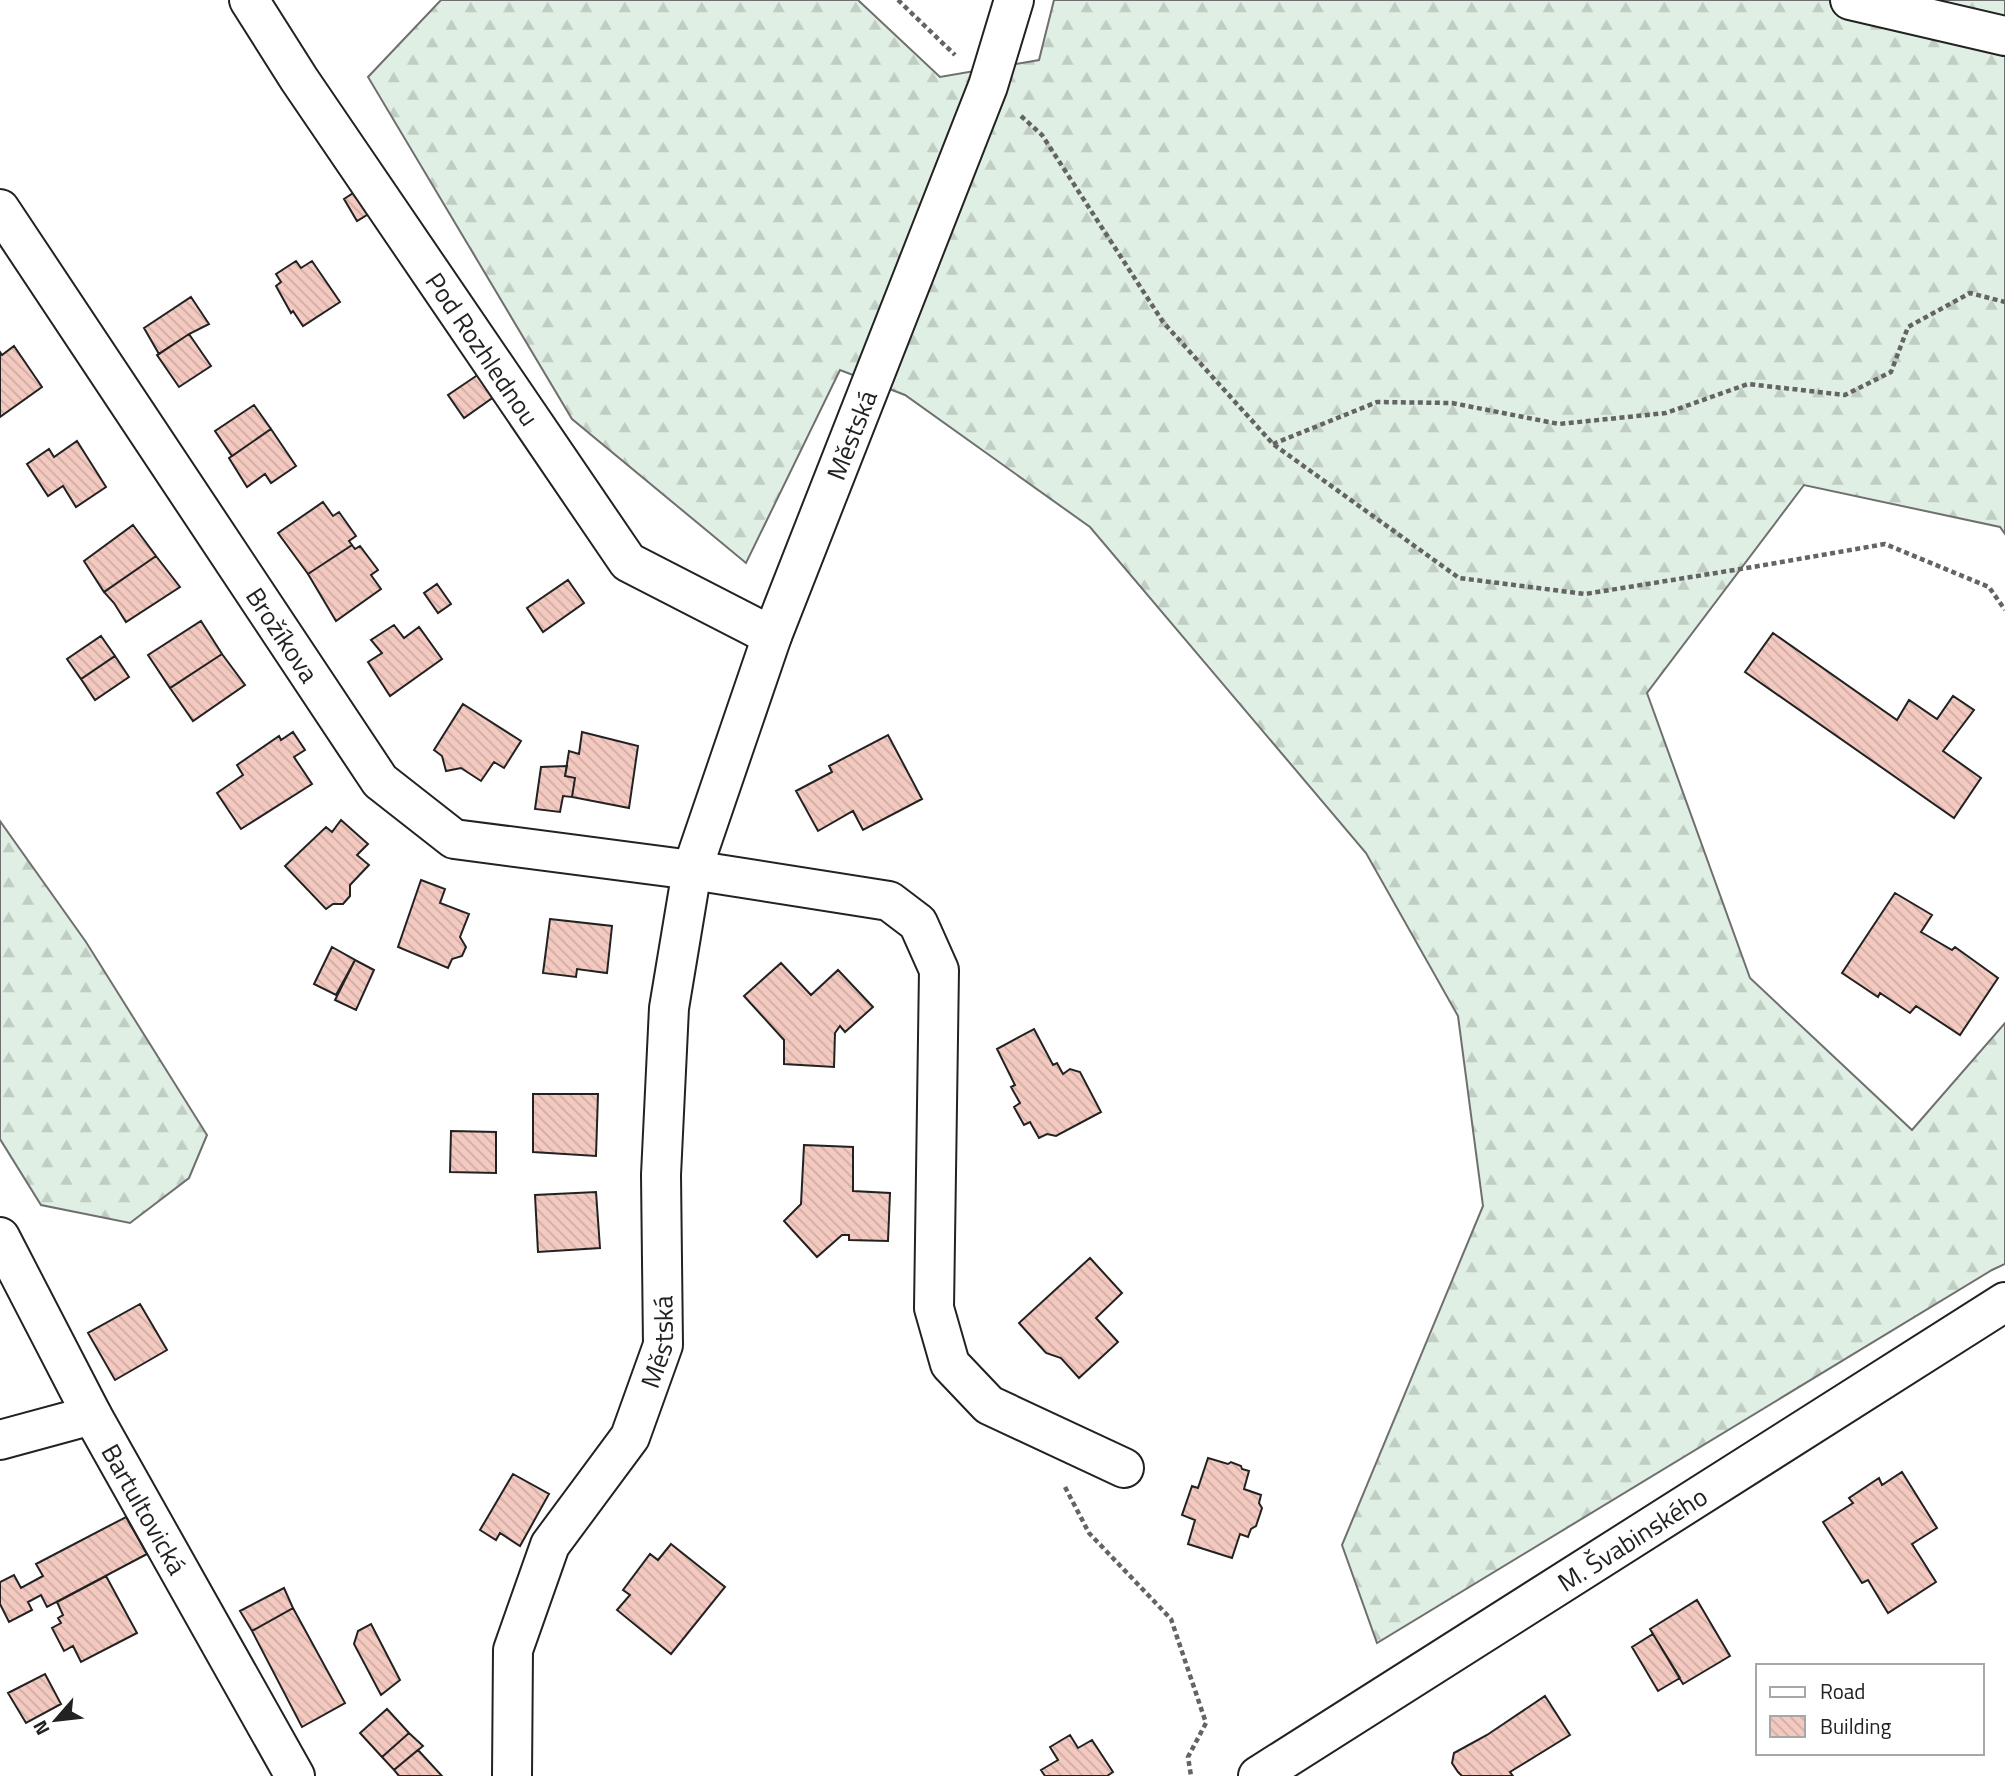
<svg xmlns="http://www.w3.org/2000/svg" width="2005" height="1776" font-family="'Titillium Web',sans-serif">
<defs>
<pattern id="forest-firs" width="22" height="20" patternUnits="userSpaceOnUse" patternTransform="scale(1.75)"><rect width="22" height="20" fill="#e0efe3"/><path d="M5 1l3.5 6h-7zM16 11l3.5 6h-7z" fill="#c0cdc2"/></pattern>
<pattern id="building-back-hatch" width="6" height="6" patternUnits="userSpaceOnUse" patternTransform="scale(1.75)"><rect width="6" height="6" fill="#f3c9c0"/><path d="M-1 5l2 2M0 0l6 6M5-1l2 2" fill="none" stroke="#d0aca5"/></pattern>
</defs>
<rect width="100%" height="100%" fill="#fff"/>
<!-- forest -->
<path fill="url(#forest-firs)" stroke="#6f6f6f" stroke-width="2" d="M441 0H858L940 77 1039 60 1054 0H2005V534L2000 527 1804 485 1647 693 1750 978 1912 1130 2005 1023V1264L1992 1270 1377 1643 1342 1545 1483 1206 1458 1016 1366 853 1090 527 905 395 840 370 746 563 572 419 368 77Z
M0 821 86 942 207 1135 189 1178 130 1223 41 1205 0 1139Z"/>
<!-- building -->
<path fill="url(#building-back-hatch)" stroke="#222" stroke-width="2" d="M361 188 375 210 357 221 344 199Z
M296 261 301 268 312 261 340 302 303 326 293 311 291 313 276 286 281 282 276 274Z
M191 297 209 324 189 334 159 354 144 328Z
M189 334 211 366 179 387 157 355Z
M14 346 42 387 0 417V352L2 355Z
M482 372 498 394 464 418 448 395Z
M254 405 271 429 232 456 215 431Z
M271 429 296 466 271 483 265 474 247 487 229 458Z
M77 441 106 487 76 507 63 486 48 496 27 464 49 449 54 457Z
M323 502 333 516 339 512 356 536 349 541 352 545 308 574 278 533Z
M133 525 156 556 104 592 84 561Z
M352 545 355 549 360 546 378 570 371 575 381 589 336 621 308 574Z
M156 556 180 587 126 622 114 603 104 592Z
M568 580 584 603 543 632 527 608Z
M437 584 451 604 438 613 424 593Z
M201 621 222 654 170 688 148 655Z
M394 625 404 638 419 627 442 659 390 696 368 662 382 653 371 640Z
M1773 633 1897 720 1909 700 1937 719 1953 696 1974 710 1943 751 1981 778 1954 818 1745 672Z
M101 636 115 656 81 679 67 659Z
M222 654 245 685 193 721 170 688Z
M115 656 129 677 95 700 81 679Z
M463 704 521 741 504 768 494 762 481 781 461 768 446 771 442 756 434 750Z
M293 732 305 750 294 757 312 784 241 829 217 793 243 775 237 765 279 736 281 740Z
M582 732 638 746 629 808 572 797 575 778 565 776 569 751 579 754Z
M888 735 922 799 863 830 853 811 818 831 796 791 832 772 829 766Z
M567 766 565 776 575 778 572 797 563 796 560 812 535 809 541 767Z
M341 820 368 844 357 855 369 865 350 885V896L343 904H333L326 909 285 866 326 827 332 832Z
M421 880 445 889 440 903 469 914 460 937 466 947 462 956 452 959 448 968 398 947Z
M1895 893 1932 915 1921 932 1952 950 1955 947 1998 978 1960 1035 1916 1006 1910 1013 1880 993 1878 997 1842 973Z
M550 919 612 926 607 973 577 969 576 977 543 973Z
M332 947 355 960 336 995 314 984Z
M355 960 374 970 356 1010 335 1000Z
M781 963 811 995 838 970 873 1007 845 1032 840 1026 835 1033 834 1067 784 1064V1040L744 996Z
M1034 1029 1053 1065 1057 1063 1063 1074 1070 1069 1080 1072 1101 1112 1056 1136 1047 1134 1039 1138 1030 1122 1024 1125 1014 1107 1020 1103 1011 1087 1015 1085 997 1049Z
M533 1094H598L596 1156 533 1152Z
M451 1131 496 1132V1173L450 1172Z
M804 1145 853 1147V1191L890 1193 888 1241 849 1240V1235H842L817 1257 784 1221 801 1204Z
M596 1192 600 1248 538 1252 535 1195Z
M1090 1258 1122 1293 1096 1318 1118 1342 1079 1378 1061 1358 1046 1353 1019 1323Z
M140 1304 167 1350 115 1380 88 1333Z
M1208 1458 1228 1464 1231 1462 1241 1466 1242 1469 1249 1471 1244 1489 1261 1495 1259 1503 1262 1508 1256 1526 1251 1529 1248 1537 1240 1534 1232 1558 1188 1544 1195 1520 1182 1515 1192 1486 1198 1488Z
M1902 1472 1937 1528 1912 1544 1936 1582 1888 1613 1868 1580 1862 1583 1823 1522 1853 1503 1849 1498 1879 1478 1882 1485Z
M513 1474 549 1494 520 1546 500 1533 496 1540 480 1530Z
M126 1517 147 1554 47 1607 41 1595 28 1602 32 1610 9 1622 0 1604V1582L14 1575 21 1588 43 1576 36 1564Z
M671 1544 725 1587 671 1654 617 1610 630 1595 623 1590 650 1554 658 1560Z
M106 1576 137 1633 81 1662 73 1646 64 1651 52 1628 61 1623 58 1618 63 1615 57 1602Z
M284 1588 293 1608 252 1631 240 1611Z
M1697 1600 1730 1656 1683 1684 1650 1629Z
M293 1608 345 1703 302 1727 252 1631Z
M371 1624 400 1680 381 1695 354 1644 358 1631Z
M1653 1634 1680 1678 1658 1691 1632 1647Z
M45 1674 61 1704 26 1723 8 1693Z
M1545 1696 1570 1735 1510 1772 1513 1776H1462L1458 1772 1452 1763 1454 1753 1487 1735Z
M387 1709 409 1733 382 1757 360 1733Z
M409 1733 423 1746 394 1770 382 1757Z
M1070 1735 1078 1748 1092 1740 1113 1772 1107 1776H1045L1041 1770 1058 1760 1050 1747Z
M418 1750 442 1776H399L394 1770Z"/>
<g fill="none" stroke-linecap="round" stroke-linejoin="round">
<!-- minor casing -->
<g stroke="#222" stroke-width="42">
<g id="minor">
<path id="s1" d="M249 0 299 79 628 562 772 636"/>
<path d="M1850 0 2005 36"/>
<path id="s2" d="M0 209 380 781 454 839 692 870 889 901 918 923 939 970 934 1308 950 1364 989 1405 1124 1468"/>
<path id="s3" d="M0 1237 92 1415 295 1776"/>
<path d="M0 1440 92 1415"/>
<path id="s4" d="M512 1776 513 1650 550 1545 630 1437 663 1345 661 1175 669 1008 692 870 772 636 988 86 1014 0"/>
<path id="s5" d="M1258 1776 2005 1302"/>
</g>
</g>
<!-- path -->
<path stroke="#646464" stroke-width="4.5" stroke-dasharray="5 3.5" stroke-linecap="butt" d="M898 0 955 55
M1021 116 1042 135 1163 322 1273 444 1459 578 1585 594 1753 567 1885 544 1989 587 2005 610
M1273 444 1377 402 1452 403 1559 424 1666 413 1748 384 1845 395 1891 372 1908 327 1970 293 2005 302
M1065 1487 1089 1533 1171 1619 1206 1723 1188 1757 1191 1776"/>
<!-- minor -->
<use href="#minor" stroke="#fff" stroke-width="38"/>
</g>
<g text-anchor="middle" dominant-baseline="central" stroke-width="5" stroke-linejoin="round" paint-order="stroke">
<!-- street labels -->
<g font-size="26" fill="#222" stroke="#fff">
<text stroke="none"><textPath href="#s1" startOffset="420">Pod Rozhlednou</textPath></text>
<text stroke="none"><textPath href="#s4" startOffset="1410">Městská</textPath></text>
<text stroke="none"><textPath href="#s2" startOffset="511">Brožíkova</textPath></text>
<text stroke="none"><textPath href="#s4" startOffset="472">Městská</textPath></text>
<text stroke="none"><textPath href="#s3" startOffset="308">Bartultovická</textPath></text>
<text stroke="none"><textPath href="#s5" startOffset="443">M. Švabinského</textPath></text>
</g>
</g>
<!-- legend -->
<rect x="1756" y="1664" width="228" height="91" fill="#ffffff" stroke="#a7a7a7" stroke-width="2"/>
<rect x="1770" y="1687" width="35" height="10" fill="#ffffff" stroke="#a7a7a7" stroke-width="2"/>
<text x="1820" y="1699" font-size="21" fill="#222222">Road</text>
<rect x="1770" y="1716" width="35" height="21" fill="url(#building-back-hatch)" stroke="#a7a7a7" stroke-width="2"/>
<text x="1820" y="1734" font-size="21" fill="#222222">Building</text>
<!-- north arrow -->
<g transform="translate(56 1720) rotate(242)" stroke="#ffffff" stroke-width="5" paint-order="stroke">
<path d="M0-5L12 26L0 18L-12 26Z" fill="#222222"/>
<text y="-10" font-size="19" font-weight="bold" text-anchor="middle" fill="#222222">N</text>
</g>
</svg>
